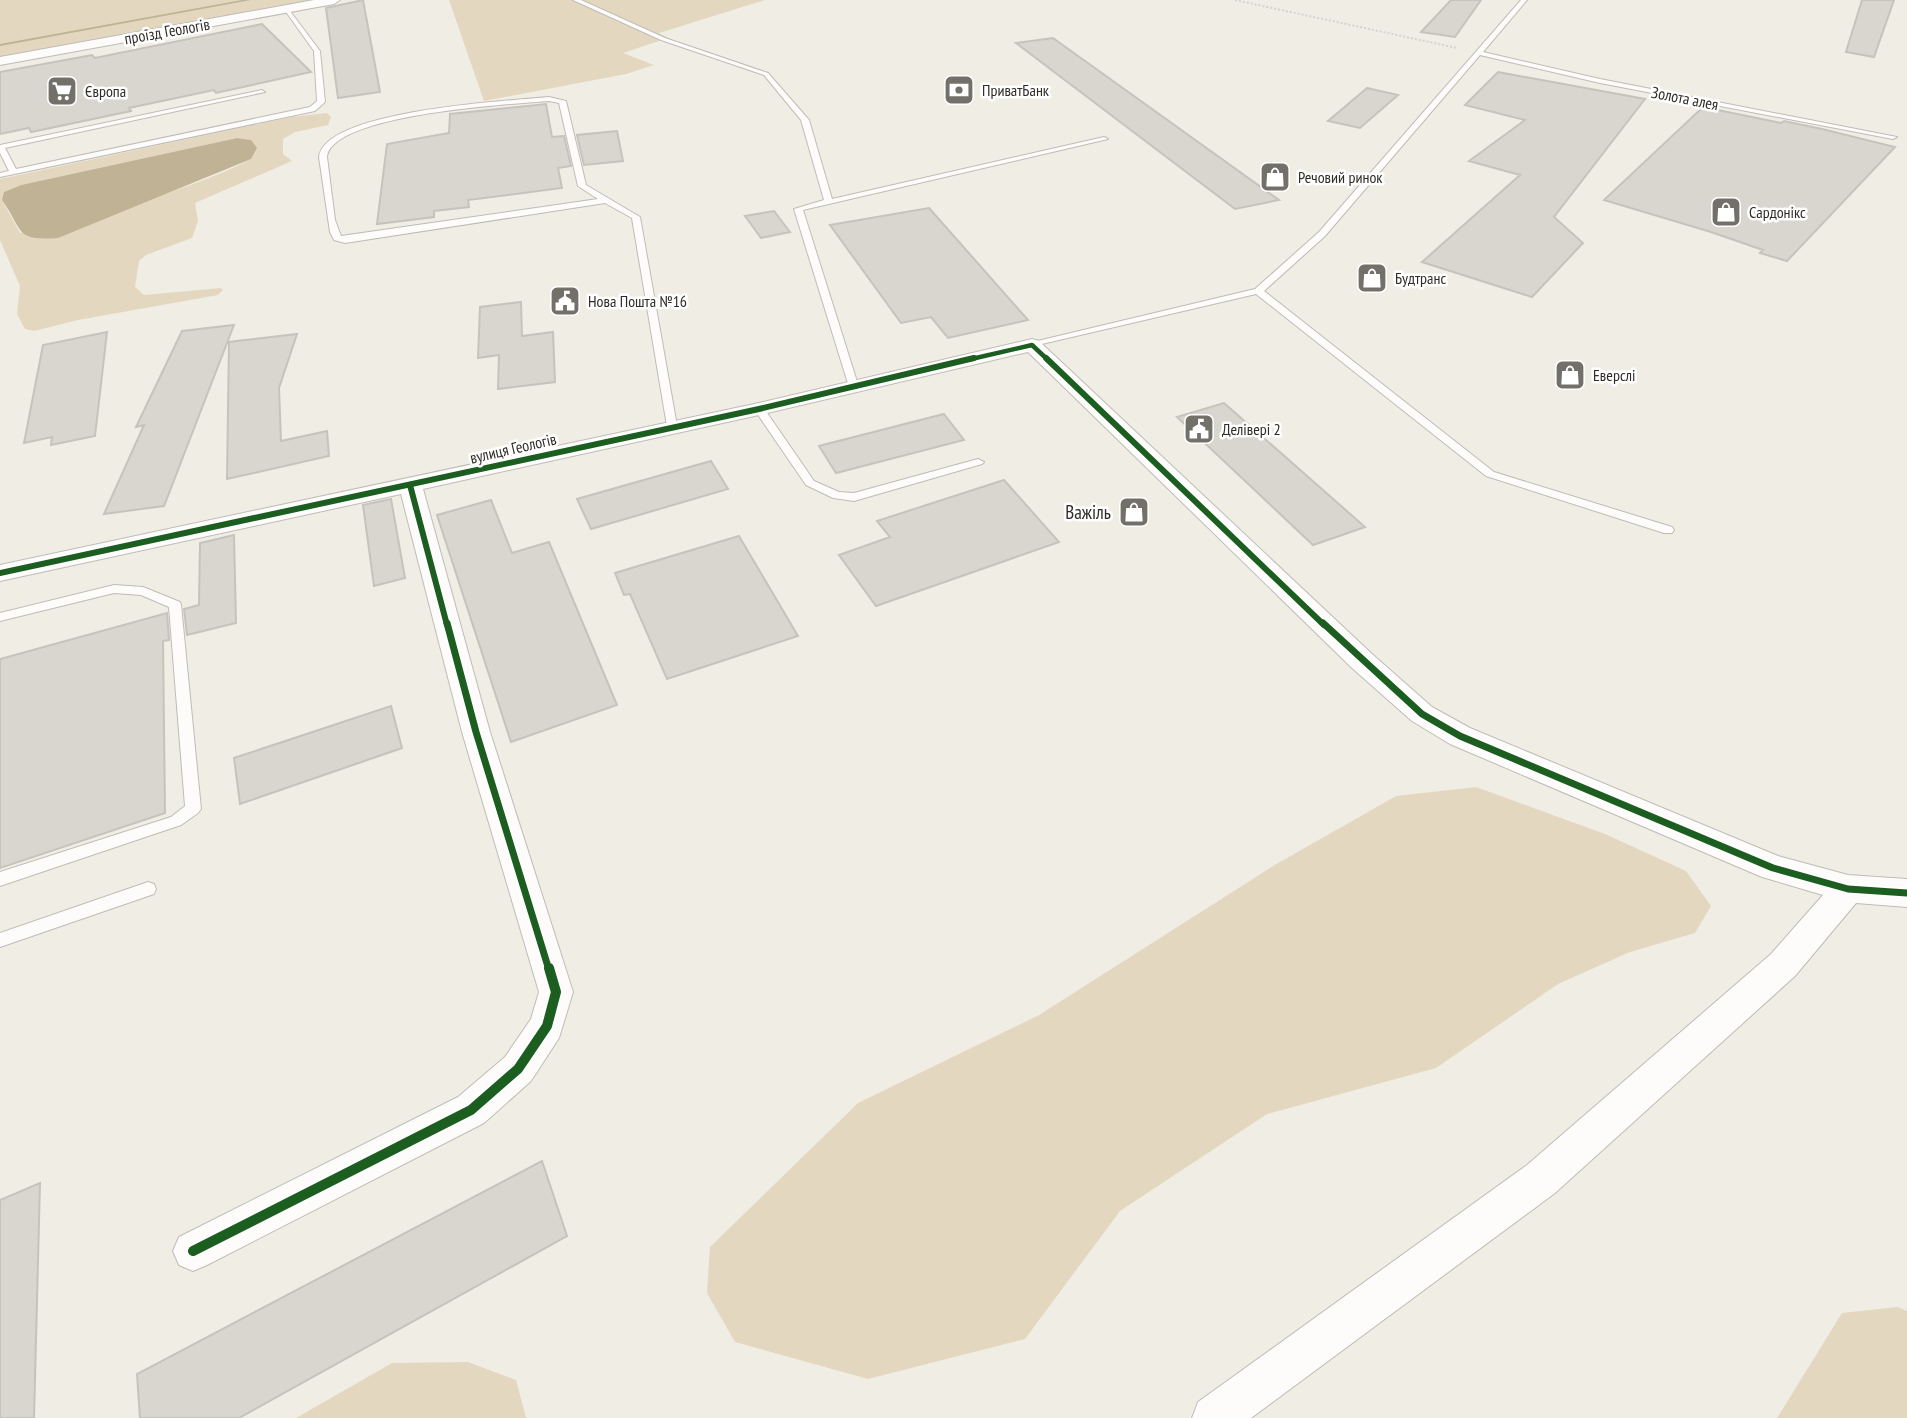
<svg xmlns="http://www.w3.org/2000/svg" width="1907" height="1418" font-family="'PT Sans Narrow',sans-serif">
<rect width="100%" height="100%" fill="#f0ede5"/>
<!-- green -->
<path fill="#e3d8bf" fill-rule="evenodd" d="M0 0H326L0 60Z
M449 0H765L659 33 668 38 623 53 654 65 626 74 484 101Z
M327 113 331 117 328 125 295 132 283 139V154L292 161 195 203 198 221 192 238 146 255 139 261 135 287 144 295 221 288 223 290 218 295 78 320 34 331 25 329 17 314 20 286 0 240V179L291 117ZM237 138 251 140V159C179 196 97 212 20 233L2 200 4 192 21 185Z
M1476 787 1605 834 1686 871 1711 906 1695 933 1630 952 1558 984 1436 1068 1267 1114 1120 1211 1025 1339 868 1379 735 1342 707 1293 710 1247 858 1103 1039 1015 1273 866 1396 796Z
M1898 1307 1907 1311V1418H1777L1842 1313Z
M468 1362 516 1380 526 1418H296L392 1363Z"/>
<!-- water -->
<path fill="#c0b294" d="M237 138 251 140 257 148 251 159 58 238C14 241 24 231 2 200L4 192 21 185Z"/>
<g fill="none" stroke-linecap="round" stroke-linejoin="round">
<!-- stream -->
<path fill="#c0b294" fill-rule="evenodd" d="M242 0H251L0 46V44Z"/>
</g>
<!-- building -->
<path fill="#d9d6d0" stroke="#c6c3bd" stroke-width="2" d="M363 0 380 92 338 98 326 8Z
M1451 0H1481L1455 37 1421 32Z
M1862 0H1894L1874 57 1846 52Z
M262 24 311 72 216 93 214 90 129 108 131 111 31 132 29 128 0 134V72L92 55 95 58Z
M1053 38 1279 200 1235 209 1016 43Z
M1498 72 1645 99 1554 217 1583 243 1532 297 1422 262 1520 175 1469 161 1525 120 1465 105Z
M1367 88 1398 95 1360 128 1328 121Z
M546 104 552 137 564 136 571 166 558 168 562 188 468 200 469 207 434 211V217L377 224 387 144 449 133 450 114Z
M1703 107 1781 123 1784 121 1822 129 1895 147 1787 261 1760 253 1763 250 1711 232 1604 200Z
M617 131 623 161 584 165 577 135Z
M929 208 1028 320 948 338 931 317 901 323 830 225Z
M774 211 790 232 761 238 745 216Z
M521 302 522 336 553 332 555 382 498 389 499 355 478 358 480 307Z
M234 325 164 506 104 514 144 425 136 427 182 331Z
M107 332 95 436 51 445 52 437 24 443 43 345Z
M297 334 279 388 281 441 327 431 329 456 227 479 229 342Z
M1224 403 1365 527 1313 545 1177 417Z
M944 414 964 440 836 473 819 446Z
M711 461 728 489 591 529 577 499Z
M1004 480 1059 542 876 606 839 555 890 537 877 521Z
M391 499 405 578 374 586 363 505Z
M491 500 512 553 549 542 617 705 511 742 437 515Z
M234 535 236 623 187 635 184 609 199 605 200 543Z
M739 536 798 636 667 679 630 594 624 595 615 573Z
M167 613 169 640 163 641 165 813 0 868V659Z
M391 706 402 748 240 804 234 758Z
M542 1161 567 1236 239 1418H140L137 1374Z
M40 1183 34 1418H0V1200Z"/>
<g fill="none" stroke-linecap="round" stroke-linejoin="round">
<!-- service casing -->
<g stroke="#bebcb6" stroke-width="2">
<path id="service" d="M573 0H581L665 38 768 73 809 120 832 199 1104 137 1108 139 803 210 859 388 858 390H850L794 209 824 200 801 120 764 75 661 40Z
M1521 0H1527L1483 52 1600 79 1897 137 1893 139 1600 83 1480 55 1325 236 1264 291 1494 472 1672 527 1674 530 1672 533H1664L1486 476 1256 294 1029 347V343L1255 289 1319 232Z
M287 7 320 51 325 102 315 111 0 177V173L9 171 0 153V145L262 90 265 92 5 148 16 169 310 107 317 101 314 51 284 9Z
M549 97 566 101 586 185 640 217 677 426 676 428H668L667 426 632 218 605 203 345 243 334 240 330 232 319 157C325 110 509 101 549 97ZM549 101 559 103 578 186 598 199 341 236 335 220 327 157C332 114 512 104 549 101Z
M759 406 763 407 814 481 839 492 854 493 978 459 984 462 982 464 854 501 833 498 806 485 754 409Z
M114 585 143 587 180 602 181 605 201 809 198 813 181 825 0 886V872L171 817 185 806 169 607 141 595 114 593 0 621V613Z
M148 882 154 884 156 889 154 894 0 947V933Z"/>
</g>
<!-- minor casing -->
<g stroke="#bebcb6" stroke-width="2">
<path id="minor" d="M314 0H340L334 4 0 65V57Z
M1032 339 1039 341 1372 654 1432 707 1470 728 1778 856 1848 875 1907 879V907L1856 903 1795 976 1555 1193 1251 1418H1192L1198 1402 1527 1165 1771 954 1823 895 1762 877 1450 744 1412 721 1352 668 1028 352 759 415 423 489 490 732 573 992 559 1038 531 1081 484 1123 207 1265 193 1271 179 1265 173 1251 179 1237 458 1097 505 1057 531 1019 539 992 462 732 401 494 0 581V565L759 403Z"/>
</g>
<!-- path -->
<path stroke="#d3d3d1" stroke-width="2" stroke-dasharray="2 2" stroke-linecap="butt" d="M1235 0 1457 48"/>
<!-- service -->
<use href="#service" fill="#fdfcfb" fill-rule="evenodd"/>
<!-- minor -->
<use href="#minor" fill="#fdfcfb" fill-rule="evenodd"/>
<!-- cycleway-far3 casing -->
<g stroke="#fff" stroke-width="7">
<path id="cycleway-far3" d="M967 360 1032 345 1048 360"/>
</g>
<!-- cycleway-far2 casing -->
<g stroke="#fff" stroke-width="10">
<path id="cycleway-far2" d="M1046 358 1324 625
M410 485 447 625
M0 573 759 409 974 358"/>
</g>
<!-- cycleway-far1 casing -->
<g stroke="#fff" stroke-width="11">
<path id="cycleway-far1" d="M447 623 476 732 549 970
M1323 623 1422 714 1460 736 1773 868 1848 889 1907 893"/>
</g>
<!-- cycleway casing -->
<g stroke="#fff" stroke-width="14">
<path id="cycleway" d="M193 1251 471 1110 518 1069 547 1026 556 992 549 968"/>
</g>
<!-- cycleway-far3 -->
<use href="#cycleway-far3" stroke="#1b5e20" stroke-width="4.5"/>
<!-- cycleway-far2 -->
<use href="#cycleway-far2" stroke="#1b5e20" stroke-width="6"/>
<!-- cycleway-far1 -->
<use href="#cycleway-far1" stroke="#1b5e20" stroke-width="7"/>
<!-- cycleway -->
<use href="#cycleway" stroke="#1b5e20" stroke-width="10"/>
</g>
<!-- icons -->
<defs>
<g id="bank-square" transform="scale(1.575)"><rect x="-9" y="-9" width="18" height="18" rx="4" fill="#73706a" stroke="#fff"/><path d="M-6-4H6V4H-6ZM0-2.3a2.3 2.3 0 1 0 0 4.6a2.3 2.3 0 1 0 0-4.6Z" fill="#fff"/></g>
<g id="supermarket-square" transform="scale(1.575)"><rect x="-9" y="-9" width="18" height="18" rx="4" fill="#73706a" stroke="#fff"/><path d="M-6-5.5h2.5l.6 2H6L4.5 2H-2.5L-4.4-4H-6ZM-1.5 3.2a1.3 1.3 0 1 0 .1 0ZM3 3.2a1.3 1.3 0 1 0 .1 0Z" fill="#fff"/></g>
<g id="shop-square" transform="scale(1.575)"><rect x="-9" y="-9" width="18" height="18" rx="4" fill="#73706a" stroke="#fff"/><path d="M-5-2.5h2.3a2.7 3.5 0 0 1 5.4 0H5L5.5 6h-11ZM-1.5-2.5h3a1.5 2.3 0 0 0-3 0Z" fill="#fff"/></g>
<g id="civic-square" transform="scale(1.575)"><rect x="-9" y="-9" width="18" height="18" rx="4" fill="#73706a" stroke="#fff"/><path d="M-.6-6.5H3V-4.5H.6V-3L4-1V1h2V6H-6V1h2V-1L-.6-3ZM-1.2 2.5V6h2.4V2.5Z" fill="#fff"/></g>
</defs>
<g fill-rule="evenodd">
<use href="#bank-square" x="959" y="90"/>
<use href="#supermarket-square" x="62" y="91"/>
<use href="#shop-square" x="1275" y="177"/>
<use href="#shop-square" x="1726" y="212"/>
<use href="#shop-square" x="1372" y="278"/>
<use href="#civic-square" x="565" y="301"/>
<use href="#shop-square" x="1570" y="375"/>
<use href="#civic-square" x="1199" y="429"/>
<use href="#shop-square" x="1134" y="512"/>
</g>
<g text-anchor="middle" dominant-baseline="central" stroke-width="5" stroke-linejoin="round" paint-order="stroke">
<!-- far-street labels -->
<g font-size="16" fill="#2f2c27" stroke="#fff">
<text transform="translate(167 31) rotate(-10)">проїзд Геологів</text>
<text transform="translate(1685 98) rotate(11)">Золота алея</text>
<text transform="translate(513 448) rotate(-13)">вулиця Геологів</text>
</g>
<!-- far-poi labels -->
<g font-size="16" fill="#2f2c27" stroke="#fff" text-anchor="start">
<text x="982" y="90">ПриватБанк</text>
<text x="85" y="91">Європа</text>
<text x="1298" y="177">Речовий ринок</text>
<text x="1749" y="212">Сардонікс</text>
<text x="1395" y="278">Будтранс</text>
<text x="588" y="301">Нова Пошта №16</text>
<text x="1593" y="375">Еверслі</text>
<text x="1222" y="429">Делівері 2</text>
</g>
<!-- poi labels -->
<g font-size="19" fill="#2f2c27" stroke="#fff" text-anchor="end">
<text x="1111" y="512">Важіль</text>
</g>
</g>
</svg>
